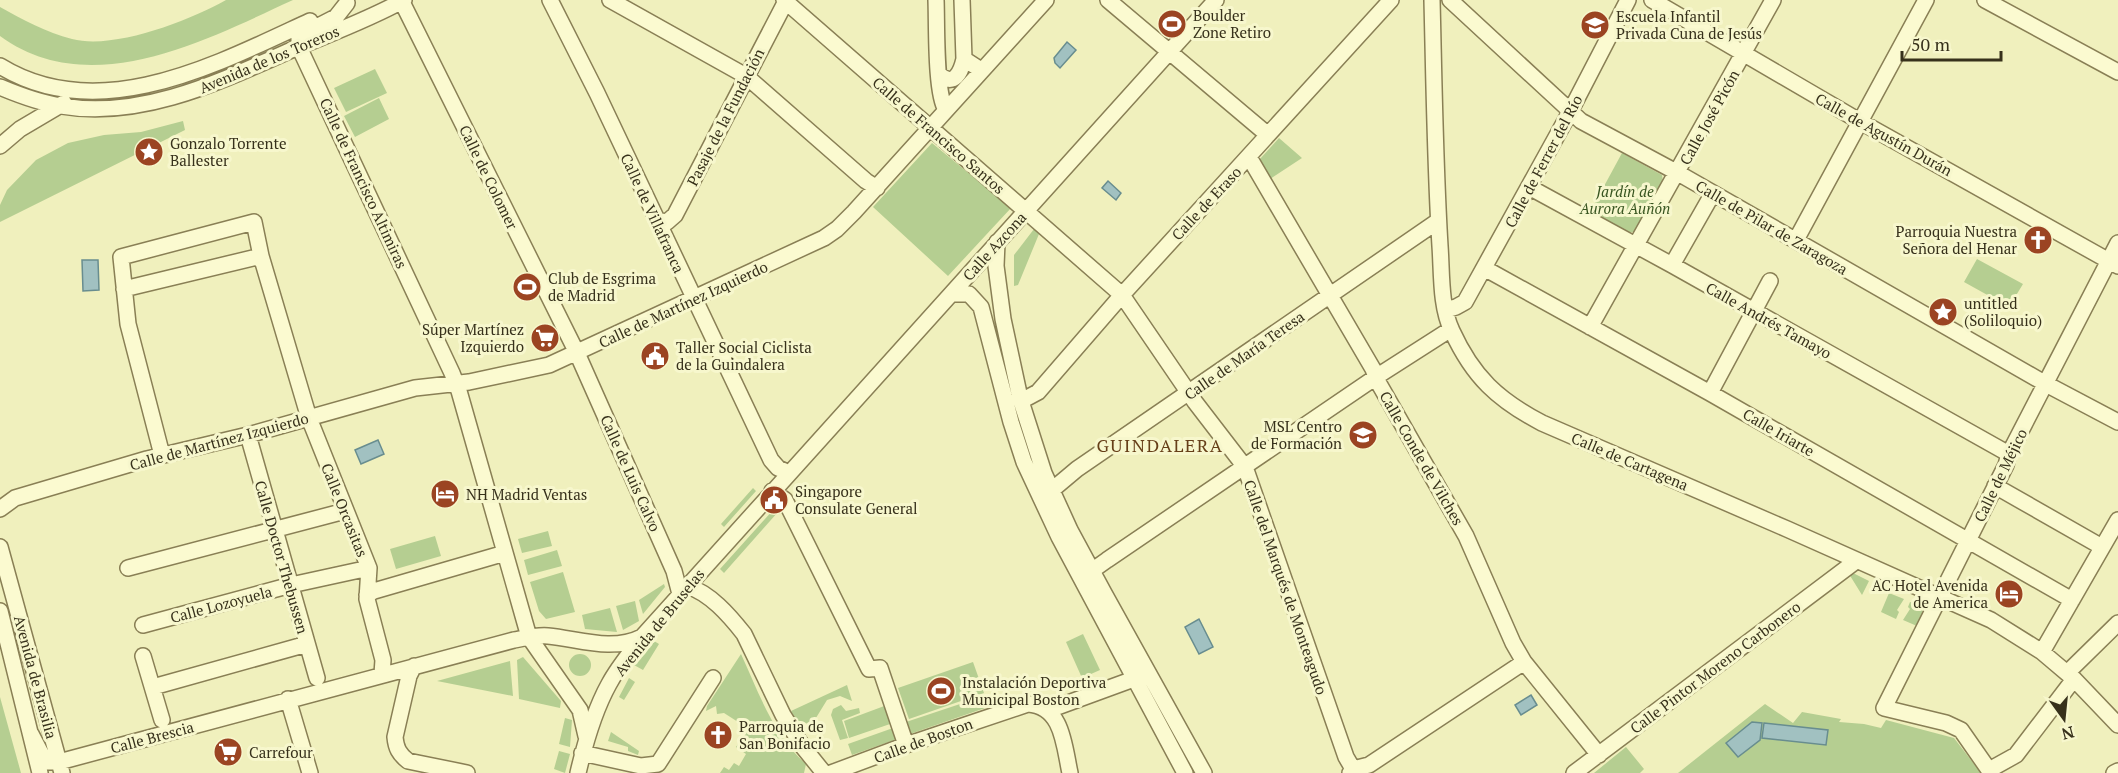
<svg xmlns="http://www.w3.org/2000/svg" width="2118" height="773" font-family="'PT Serif',serif">
<rect width="100%" height="100%" fill="#f0f0bd"/>
<!-- green -->
<path fill="#b5ce91" d="M226 0H293C206 40 90 102 0 36V7C23 20 46 32 72 39 114 50 188 21 226 0Z
M375 69 387 93 346 112 334 88Z
M379 98 389 119 355 137 344 116Z
M183 121 185 130 0 222V205L7 190 36 160 68 143 104 135 141 132Z
M1279 138 1302 158 1270 179 1259 160Z
M932 143 1011 208 948 276 873 207Z
M1622 153 1662 175 1663 182 1637 231 1628 233 1590 212Z
M1034 229H1036L1039 234 1018 285 1014 286V255Z
M1977 259 2023 284 2009 307 1964 282Z
M753 488 756 491 724 527 721 524Z
M774 509 778 512 724 573 720 569Z
M548 531 552 546 522 553 518 539Z
M435 536 441 556 396 569 390 549Z
M557 550 562 566 528 575 524 560Z
M563 572 575 612 546 619 539 611 530 582Z
M1851 572 1869 581 1862 595 1849 574Z
M664 584 665 587 643 614 639 600Z
M1889 593 1904 599 1897 610 1899 612 1896 619 1881 612Z
M635 601 639 621 623 630 616 606Z
M1910 602 1920 606 1923 612 1917 626 1903 620 1910 609 1908 607Z
M610 608 617 632 585 629 582 615Z
M1083 634 1100 670 1082 678 1066 642Z
M654 641 659 644 643 670 634 665Z
M569 665a11 11 0 1 1 22 0a11 11 0 1 1-22 0Z
M741 654C759 693 773 735 806 764L804 773H720L724 767 729 770 734 763 739 766 746 754 736 747 749 729 724 713 717 714 716 706 706 711 707 706Z
M523 657 561 701 560 708 519 699 517 660Z
M510 661 513 696 437 681Z
M973 662 984 693 909 719 898 688Z
M629 678 635 682 624 700 619 697Z
M847 685 852 701 840 696 827 700 811 726 804 722 796 721 791 711Z
M984 696 988 707 907 735 903 723Z
M0 697 21 773H0Z
M1765 704 1793 723 1802 712 1841 719 1839 722 1864 724 1881 728 1886 720 1954 738 1981 773H1678Z
M841 705 846 711 859 708 860 713 842 720 848 738 840 740 831 715 833 709Z
M887 705 893 723 849 738 844 721Z
M565 718 572 720 570 747 559 744Z
M893 728 897 739 852 755 848 744Z
M611 732 639 751 638 755 628 751V747L608 741Z
M1626 747 1644 769 1640 773H1594Z
M559 751 570 754 565 773 554 769Z"/>
<!-- water -->
<path fill="#a1c1c1" stroke="#688d8f" stroke-width="1.5" d="M1067 42 1076 50 1060 68 1055 63 1054 58Z
M1108 181 1121 193 1116 200 1102 188Z
M82 260H98L99 290 83 291Z
M378 440 384 454 361 464 355 450Z
M1199 619 1213 647 1199 654 1185 627Z
M1531 695 1537 705 1521 715 1515 705Z
M1752 722 1762 723 1760 740 1738 757 1726 743Z
M1764 723 1828 730 1826 745 1762 738Z"/>
<g fill="none" stroke-linecap="round" stroke-linejoin="round">
<!-- minor casing -->
<g stroke="#897f55" stroke-width="18">
<path id="minor" d="M401 0 577 353 674 571 680 594
M550 0 597 93 771 460 778 468 789 473
M610 0 746 76 866 181 877 188
M784 0 1122 295 1195 402 1245 467 1346 757 1353 769
M936 0C937 23 935 93 946 110
M962 0 964 59 981 70
M1108 0 1268 135
M1432 0C1434 82 1435 164 1440 246 1442 273 1440 306 1452 331 1473 377 1498 400 1542 423L1787 529 1991 620 2042 652 2055 663 2074 679 2118 725
M1450 0 1581 121 1678 173 2046 384 2118 422
M1652 0 1861 122 2118 266
M1985 0 2118 72
M347 3 336 17 299 36V47L452 373 459 391 529 637 580 710 586 736
M0 66C99 127 217 64 310 21
M939 74C954 88 961 72 964 59
M0 87C19 95 40 103 61 106 143 120 223 80 296 48 332 33 370 19 404 0
M0 146 20 129 64 103
M1249 157 1373 369 1378 382 1466 536 1513 643 1524 662 1599 755
M1529 187 1672 265 2009 454
M657 220 667 222 675 215 786 1
M1796 240 1926 0
M997 242 996 266 1003 319 1020 398 1044 473 1070 530 1104 593 1204 773
M1672 265 1713 193
M1484 268 1710 393 2072 600
M124 289 261 256
M952 294H969L981 307 1011 422 1024 462 1059 537 1185 773
M1446 310 1456 307 1465 302 1570 112 1628 0
M1590 327 1773 0
M1710 393 1770 281
M1020 398 1025 399 1038 392 1122 295 1391 0
M248 435 317 678
M162 455 128 324 121 257 254 222 261 256 309 418 369 568 367 599 383 660 382 674
M1995 486 2102 547
M1052 490 1077 469 1438 221
M772 491 785 500 869 669 880 668 906 745
M0 509 15 498 147 459 248 435 415 388 469 382 549 365 824 238 837 229 854 212 1046 0
M0 547 62 773
M128 568 345 511
M1089 579 1093 570 1107 560 1376 377 1451 329
M687 586C710 593 729 615 744 634L783 715 803 747 824 773
M367 595 374 591 505 553
M0 611 40 773
M143 625 291 585 369 568
M2042 652 2118 520
M143 656 162 720
M414 666 409 676 395 737C396 748 399 754 408 761L467 773
M2067 673 2118 623
M153 687 307 644
M288 699 310 773
M1049 710 1131 680H1137
M31 734 44 759 48 762H59L514 640C525 638 536 635 548 636 579 639 612 652 642 637
M582 753 641 766 658 764 713 678
M1989 770 2016 755 2074 679
M578 773C585 743 594 711 609 684 618 667 631 652 642 637L1216 0
M831 773 906 745 1028 704C1063 706 1064 746 1070 773
M1350 773 1353 769 1369 765 1524 662
M1574 773 1856 561
M1991 773 1961 730 1946 723 1884 708 2006 465 2009 454 2118 243
M2114 773 2118 771"/>
</g>
<!-- minor -->
<use href="#minor" stroke="#fbfad0" stroke-width="15"/>
</g>
<!-- icons -->
<defs>
<g id="stadium-disc" transform="scale(1.5)"><circle r="9.5" fill="#9b4422" stroke="#f7f7cd"/><path d="M0-5a6.5 5 0 1 0 0 10a6.5 5 0 1 0 0-10ZM-3.5-1.8h7v3.6h-7Z" fill="#fff"/></g>
<g id="school-disc" transform="scale(1.5)"><circle r="9.5" fill="#9b4422" stroke="#f7f7cd"/><path d="M0-5L7-2L0 1L-7-2ZM-4 1L0 2.5L4 1V4Q0 6-4 4Z" fill="#fff"/></g>
<g id="sight-disc" transform="scale(1.5)"><circle r="9.5" fill="#9b4422" stroke="#f7f7cd"/><path d="M0-6L1.8-2.2L6-1.7L2.9 1.2L3.7 5.4L0 3.3L-3.7 5.4L-2.9 1.2L-6-1.7L-1.8-2.2Z" fill="#fff"/></g>
<g id="church-disc" transform="scale(1.5)"><circle r="9.5" fill="#9b4422" stroke="#f7f7cd"/><path d="M-1.2-6h2.4v3.5h3.3v2.4h-3.3V6h-2.4V-.1h-3.3v-2.4h3.3Z" fill="#fff"/></g>
<g id="supermarket-disc" transform="scale(1.5)"><circle r="9.5" fill="#9b4422" stroke="#f7f7cd"/><path d="M-6-5.5h2.5l.6 2H6L4.5 2H-2.5L-4.4-4H-6ZM-1.5 3.2a1.3 1.3 0 1 0 .1 0ZM3 3.2a1.3 1.3 0 1 0 .1 0Z" fill="#fff"/></g>
<g id="civic-disc" transform="scale(1.5)"><circle r="9.5" fill="#9b4422" stroke="#f7f7cd"/><path d="M-.6-6.5H3V-4.5H.6V-3L4-1V1h2V6H-6V1h2V-1L-.6-3ZM-1.2 2.5V6h2.4V2.5Z" fill="#fff"/></g>
<g id="hotel-disc" transform="scale(1.5)"><circle r="9.5" fill="#9b4422" stroke="#f7f7cd"/><path d="M-6-4.5h1.5V1H6V5H4.5V3h-9V5H-6ZM-4 0a1.8 1.8 0 1 1 3.6 0ZM.5 0V-2.5h3Q6-2.5 6 0Z" fill="#fff"/></g>
</defs>
<g fill-rule="evenodd">
<use href="#stadium-disc" x="1172" y="24"/>
<use href="#school-disc" x="1595" y="25"/>
<use href="#sight-disc" x="149" y="152"/>
<use href="#church-disc" x="2038" y="240"/>
<use href="#stadium-disc" x="527" y="287"/>
<use href="#sight-disc" x="1943" y="312"/>
<use href="#supermarket-disc" x="545" y="338"/>
<use href="#civic-disc" x="655" y="356"/>
<use href="#school-disc" x="1363" y="435"/>
<use href="#hotel-disc" x="445" y="494"/>
<use href="#civic-disc" x="774" y="500"/>
<use href="#hotel-disc" x="2009" y="594"/>
<use href="#stadium-disc" x="941" y="691"/>
<use href="#church-disc" x="718" y="735"/>
<use href="#supermarket-disc" x="228" y="752"/>
</g>
<g text-anchor="middle" dominant-baseline="central" stroke-width="6" stroke-linejoin="round" paint-order="stroke">
<!-- poi labels -->
<g font-size="15" fill="#37311b" stroke="#f7f7cd" text-anchor="start">
<text x="1193" y="15">Boulder<tspan x="1193" dy="17">Zone Retiro</tspan></text>
<text x="1616" y="16">Escuela Infantil<tspan x="1616" dy="17">Privada Cuna de Jesús</tspan></text>
<text x="170" y="143">Gonzalo Torrente<tspan x="170" dy="17">Ballester</tspan></text>
<text x="2017" y="231" text-anchor="end">Parroquia Nuestra<tspan x="2017" dy="17">Señora del Henar</tspan></text>
<text x="548" y="278">Club de Esgrima<tspan x="548" dy="17">de Madrid</tspan></text>
<text x="1964" y="303">untitled<tspan x="1964" dy="17">(Soliloquio)</tspan></text>
<text x="524" y="329" text-anchor="end">Súper Martínez<tspan x="524" dy="17">Izquierdo</tspan></text>
<text x="676" y="347">Taller Social Ciclista<tspan x="676" dy="17">de la Guindalera</tspan></text>
<text x="1342" y="426" text-anchor="end">MSL Centro<tspan x="1342" dy="17">de Formación</tspan></text>
<text x="795" y="491">Singapore<tspan x="795" dy="17">Consulate General</tspan></text>
<text x="466" y="494">NH Madrid Ventas</text>
<text x="1988" y="585" text-anchor="end">AC Hotel Avenida<tspan x="1988" dy="17">de America</tspan></text>
<text x="962" y="682">Instalación Deportiva<tspan x="962" dy="17">Municipal Boston</tspan></text>
<text x="739" y="726">Parroquia de<tspan x="739" dy="17">San Bonifacio</tspan></text>
<text x="249" y="752">Carrefour</text>
</g>
<!-- street labels -->
<g font-size="15" fill="#37311b" stroke="#f7f7cd">
<text transform="translate(269 59) rotate(-23)">Avenida de los Toreros</text>
<text transform="translate(725 117) rotate(-63)">Pasaje de la Fundación</text>
<text transform="translate(1709 117) rotate(-61)">Calle José Picón</text>
<text transform="translate(1884 134) rotate(29)">Calle de Agustín Durán</text>
<text transform="translate(939 135) rotate(41)">Calle de Francisco Santos</text>
<text transform="translate(1543 161) rotate(-62)">Calle de Ferrer del Río</text>
<text transform="translate(489 177) rotate(64)">Calle de Colomer</text>
<text transform="translate(364 183) rotate(65)">Calle de Francisco Altimiras</text>
<text transform="translate(1206 203) rotate(-47)">Calle de Eraso</text>
<text transform="translate(653 213) rotate(65)">Calle de Villafranca</text>
<text transform="translate(1772 227) rotate(30)">Calle de Pilar de Zaragoza</text>
<text transform="translate(994 246) rotate(-48)">Calle Azcona</text>
<text transform="translate(683 304) rotate(-25)">Calle de Martínez Izquierdo</text>
<text transform="translate(1769 320) rotate(29)">Calle Andrés Tamayo</text>
<text transform="translate(1244 355) rotate(-35)">Calle de María Teresa</text>
<text transform="translate(1779 432) rotate(30)">Calle Iriarte</text>
<text transform="translate(219 441) rotate(-15)">Calle de Martínez Izquierdo</text>
<text transform="translate(1422 458) rotate(60)">Calle Conde de Vilches</text>
<text transform="translate(1630 461) rotate(23)">Calle de Cartagena</text>
<text transform="translate(631 473) rotate(66)">Calle de Luis Calvo</text>
<text transform="translate(2000 475) rotate(-64)">Calle de Méjico</text>
<text transform="translate(345 510) rotate(68)">Calle Orcasitas</text>
<text transform="translate(282 557) rotate(74)">Calle Doctor Thebussen</text>
<text transform="translate(1286 587) rotate(71)">Calle del Marqués de Monteagudo</text>
<text transform="translate(221 604) rotate(-15)">Calle Lozoyuela</text>
<text transform="translate(659 622) rotate(-51)">Avenida de Bruselas</text>
<text transform="translate(1715 667) rotate(-37)">Calle Pintor Moreno Carbonero</text>
<text transform="translate(36 677) rotate(75)">Avenida de Brasilia</text>
<text transform="translate(152 737) rotate(-15)">Calle Brescia</text>
<text transform="translate(923 740) rotate(-20)">Calle de Boston</text>
</g>
<!-- park labels -->
<g font-size="15" font-style="italic" fill="#385520" stroke="#f7f7cd">
<text x="1625" y="191">Jardín de<tspan x="1625" dy="17">Aurora Auñón</tspan></text>
</g>
<!-- quarter labels -->
<g font-size="18" letter-spacing="1.5" fill="#663f18" stroke="#f7f7cd">
<text x="1160" y="445">GUINDALERA</text>
</g>
</g>
<!-- north arrow -->
<g transform="translate(2064 719) rotate(165)" stroke="#f7f7cd" stroke-width="4.5" paint-order="stroke">
<path d="M0-4.5L10 22L0 15L-10 22Z" fill="#37311b"/>
<text y="-9" font-size="16" font-weight="bold" text-anchor="middle" fill="#37311b">N</text>
</g>
<!-- scale -->
<path d="M1902 51v9h99v-9" fill="none" stroke="#37311b" stroke-width="3"/>
<text x="1911" y="51" font-size="18" fill="#37311b" stroke="#f7f7cd" stroke-width="4.5" paint-order="stroke">50 m</text>
</svg>
